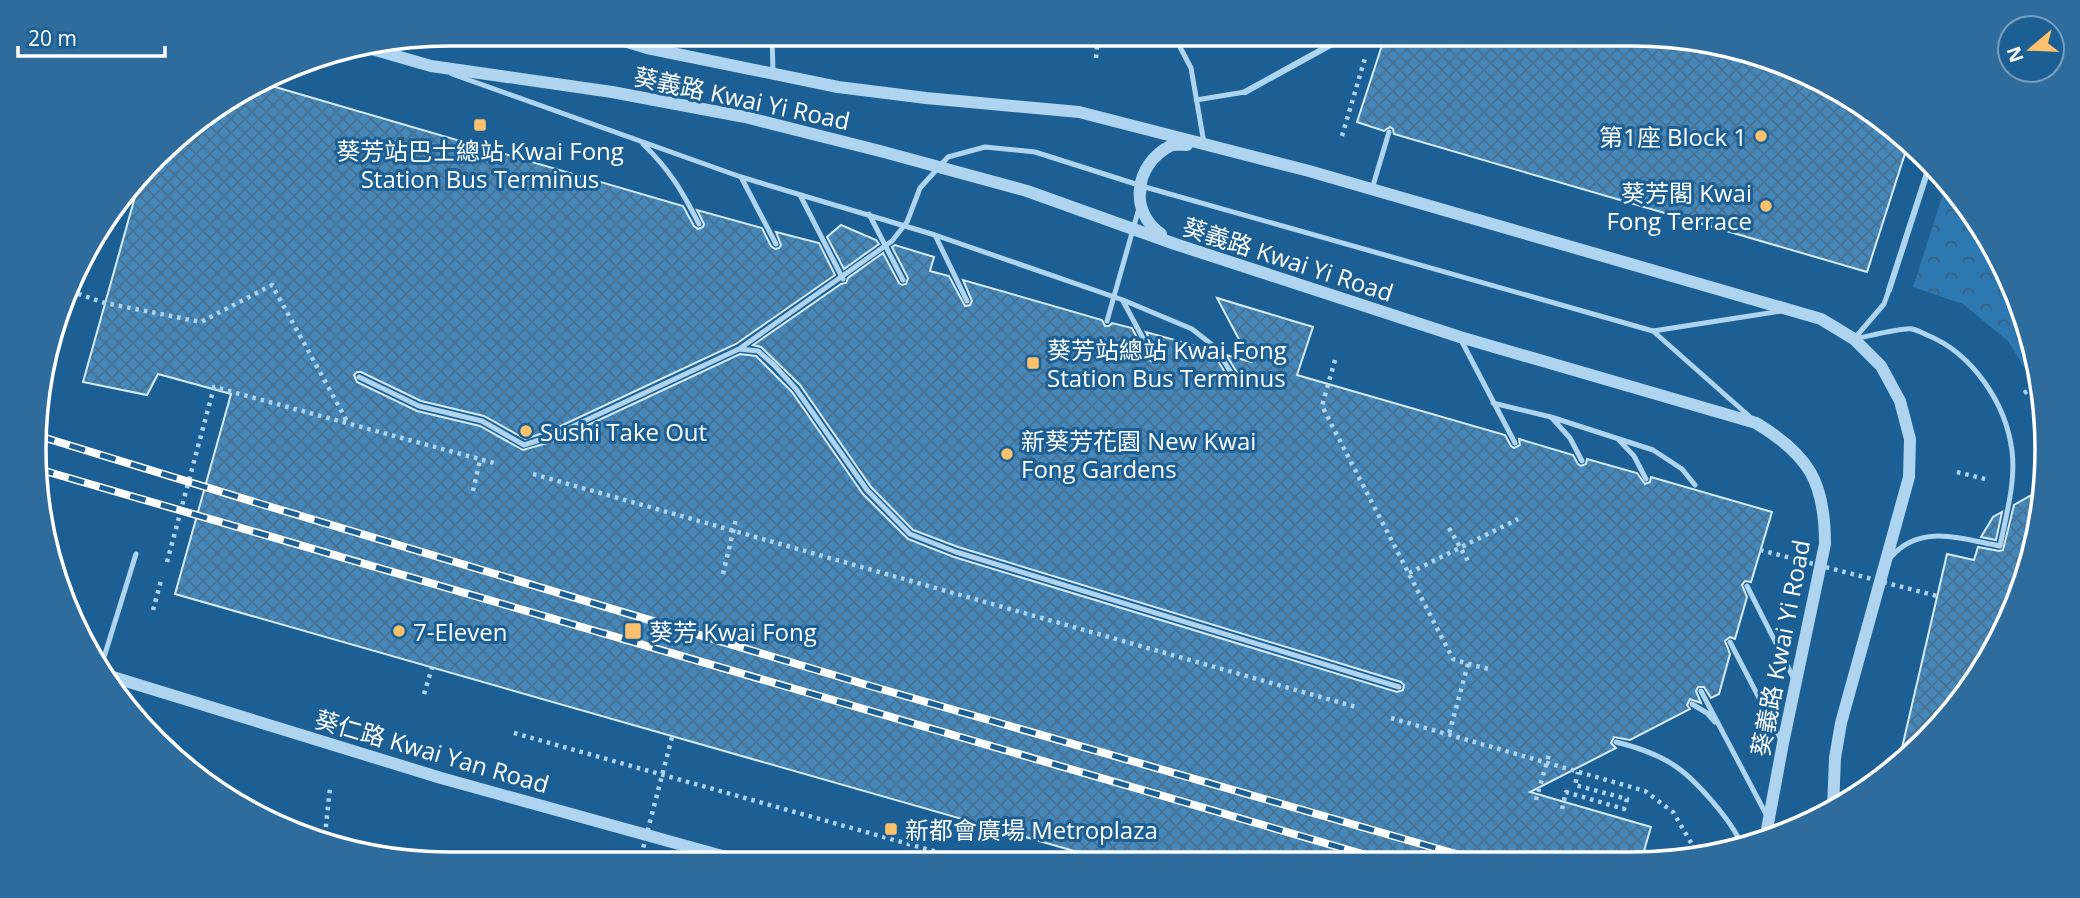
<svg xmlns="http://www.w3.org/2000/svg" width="2080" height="898" font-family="'Open Sans','Noto Sans TC',sans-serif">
<defs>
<pattern id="park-crowns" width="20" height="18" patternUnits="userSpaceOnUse" patternTransform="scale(1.75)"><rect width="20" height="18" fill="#2d78b0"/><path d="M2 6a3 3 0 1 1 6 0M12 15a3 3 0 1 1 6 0" fill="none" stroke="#3c627e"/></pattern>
<pattern id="building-cross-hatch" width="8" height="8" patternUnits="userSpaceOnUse" patternTransform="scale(1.75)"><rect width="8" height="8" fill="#4588bb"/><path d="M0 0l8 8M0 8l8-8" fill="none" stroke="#48708f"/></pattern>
</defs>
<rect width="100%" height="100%" fill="#1c5f94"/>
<!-- park -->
<path fill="url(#park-crowns)" d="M1945 188 2004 265 2046 422 2045 426 2036 386 2008 341 1963 304 1913 287Z"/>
<!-- building -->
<path fill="url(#building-cross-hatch)" stroke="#d5ebfa" stroke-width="2" d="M1386 33H1631L1765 55 1905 137 1909 141 1867 272 1394 134 1393 129 1390 127 1384 131 1357 122Z
M265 84 683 206 694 226 698 229 703 227 704 224 697 210 762 228 771 246 775 249 779 248 781 245 776 232 819 243 835 275 736 344 550 431 525 439 484 416 421 401 361 372H357L354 375 357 382 417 411 480 426 523 450 554 441 740 354 756 356 792 392 863 494 908 539 954 557 1397 692 1403 690 1404 685 1401 682 958 547 913 530 871 487 800 385 761 347 753 345 841 284 846 283 848 278 883 253 899 283 902 285 906 284 908 278 892 247 895 245 934 257 930 271 949 276 965 306 970 305 972 301 963 280 1102 320 1105 326H1109L1112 323 1132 328 1148 359 1152 362 1156 361 1158 356 1146 332 1211 350 1233 385 1237 387 1241 385 1242 380 1226 355 1251 362 1217 298 1313 327 1297 375 1505 435 1511 446 1514 448 1520 445 1519 439 1573 455 1578 464 1581 466 1586 464 1587 459 1637 473 1645 484 1650 482 1651 477 1772 512 1751 582 1745 581 1742 585 1747 597 1735 639 1730 637 1725 641 1730 654 1719 694 1711 698 1704 687H1698L1696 691 1701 703 1690 699 1687 705 1690 709 1630 740 1614 737 1611 743 1616 748 1530 792 1651 827 1641 861 1116 863 175 594 231 394 158 374 147 395 83 382 140 179 175 136Z
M841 225 876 240 879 244 844 269 827 237Z
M2037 492 2025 583 1961 702 1898 765 1947 554 1974 560 1978 547 1999 551 2003 550 2014 505Z
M2002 512 1996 540 1981 537 1993 517Z"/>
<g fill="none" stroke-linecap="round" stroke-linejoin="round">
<!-- path -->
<path stroke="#aed4ef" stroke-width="4.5" stroke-dasharray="3.5 5" stroke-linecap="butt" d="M1096 58 1098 36
M1342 136 1365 58
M70 291 105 303 201 322 272 285 348 423
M1335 360 1322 406 1453 659 1468 664 1449 734
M2024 393 2036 386
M1957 472 1985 479
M533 474 1356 707
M473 491 480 460
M1449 528 1468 561
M167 562 214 387 494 463
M1409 573 1518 519
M153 610 162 577
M1468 664 1489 669
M424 694 432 668
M1391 718 1645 791 1673 812 1693 846 1689 860
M514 733 976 863
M1562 809 1566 792 1624 809 1627 799 1575 785 1578 772
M324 844 330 788"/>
<!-- service -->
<path stroke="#aed4ef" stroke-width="5" d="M772 33 773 73
M1179 45 1191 68 1204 143
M452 74 741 177 935 235 1123 300 1192 329 1215 347 1237 382
M1196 100 1245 92
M643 144C670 170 682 191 699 224
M741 177 776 244
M1372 189 1389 132
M800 195 843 279
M869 214 903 280
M935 235 967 301
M1123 301 1153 357
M1653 331 1749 416
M1653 331 1781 311
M1854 339C1866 337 1903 327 1912 329 1917 330 1923 333 1927 335 1972 353 2006 403 2012 451 2016 482 2006 515 2000 546 1962 539 1920 523 1891 557
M1854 339 1884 304 1889 290
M1461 340 1515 443
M1493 403 1551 417 1653 450 1682 469 1695 485
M1552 418 1570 438 1582 461
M1618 439 1634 456 1646 479
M1747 586 1794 679
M1730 642 1781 740
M100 670 136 554
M1701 691 1767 816
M1692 704 1707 713 1715 722
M1616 742C1636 747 1655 753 1672 764 1694 777 1733 822 1742 846"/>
<!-- pedestrian -->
<path stroke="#aed4ef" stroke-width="6" d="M1245 92 1343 38 1344 33
M1889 290 1929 167"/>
<!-- tertiary -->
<path stroke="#aed4ef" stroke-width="12" d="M598 33 647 48 838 87 926 98 1079 112 1309 171 1821 319 1854 339 1881 366 1900 401 1910 439 1909 477 1841 723 1835 758 1833 808
M365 47 431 66 612 92 745 117 880 151 1027 191 1175 244 1460 337 1756 423C1809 455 1825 482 1825 544L1783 743 1765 840
M1161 234C1128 211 1135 164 1170 146 1174 144 1181 145 1187 145
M103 674 441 778 751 864"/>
<!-- rail casing -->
<g stroke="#fff" stroke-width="8">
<path id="rail" d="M39 436 261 504 867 685 1484 862
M38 469 1390 862"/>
</g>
<!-- rail -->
<use href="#rail" stroke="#1c5f94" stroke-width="5" stroke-dasharray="16" stroke-linecap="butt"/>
<!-- path-bridge -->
<path stroke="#aed4ef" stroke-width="4.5" stroke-dasharray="3.5 5" stroke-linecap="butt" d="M1760 550 1937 596
M723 574 736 519
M1536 800 1550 751
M639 864 672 737"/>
<!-- service-bridge -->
<path stroke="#aed4ef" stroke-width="5" d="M1107 321 1145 187
M739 349 758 351 774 365 796 389 867 490 910 534 956 552 1399 687
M359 377 419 406 482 421 524 445 552 436 739 349 892 241 907 222 920 188 948 157 985 147 1035 152 1145 187 1653 331"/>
</g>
<!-- markers -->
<g fill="#fec26d" stroke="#1c5f94" stroke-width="2.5">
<rect x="473" y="118" width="14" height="14" rx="3.5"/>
<circle cx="1761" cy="136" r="7"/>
<circle cx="1766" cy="206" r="7"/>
<rect x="1026" y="356" width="14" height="14" rx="3.5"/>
<circle cx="526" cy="431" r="7"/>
<circle cx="1007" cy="454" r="7"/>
<circle cx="399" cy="631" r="7"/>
<rect x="624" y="622" width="18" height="18" rx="3.5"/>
<rect x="884" y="822" width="14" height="14" rx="3.5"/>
</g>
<g text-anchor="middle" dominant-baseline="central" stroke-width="6" stroke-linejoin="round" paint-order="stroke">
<!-- street labels -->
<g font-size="24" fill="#fff" stroke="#1c5f94">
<text transform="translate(742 98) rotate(12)">葵義路 Kwai Yi Road</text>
<text transform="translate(1288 259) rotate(18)">葵義路 Kwai Yi Road</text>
<text transform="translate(1780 648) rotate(-79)">葵義路 Kwai Yi Road</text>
<text transform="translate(432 751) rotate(16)">葵仁路 Kwai Yan Road</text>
</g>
<!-- poi labels -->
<g font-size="24" fill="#fff" stroke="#1c5f94" text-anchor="start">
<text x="1747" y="136" text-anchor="end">第1座 Block 1</text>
<text x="480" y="150" text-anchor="middle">葵芳站巴士總站 Kwai Fong<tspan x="480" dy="28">Station Bus Terminus</tspan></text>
<text x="1752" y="192" text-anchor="end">葵芳閣 Kwai<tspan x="1752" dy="28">Fong Terrace</tspan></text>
<text x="1047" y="349">葵芳站總站 Kwai Fong<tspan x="1047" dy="28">Station Bus Terminus</tspan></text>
<text x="540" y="431">Sushi Take Out</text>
<text x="1021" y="440">新葵芳花園 New Kwai<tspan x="1021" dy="28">Fong Gardens</tspan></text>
<text x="413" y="631">7-Eleven</text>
<text x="649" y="631">葵芳 Kwai Fong</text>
<text x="905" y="829">新都會廣場 Metroplaza</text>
</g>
</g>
<!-- crop -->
<path d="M0 0H2080V898H0ZM449 46H1632A403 403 0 0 1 2035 449V449A403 403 0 0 1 1632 852H449A403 403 0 0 1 46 449V449A403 403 0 0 1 449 46Z" fill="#2e6c9d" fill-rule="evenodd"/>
<path fill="none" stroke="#fff" stroke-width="3.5" d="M449 46H1632A403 403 0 0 1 2035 449V449A403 403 0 0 1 1632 852H449A403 403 0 0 1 46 449V449A403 403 0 0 1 449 46Z"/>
<!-- north arrow -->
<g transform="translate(2031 49) rotate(251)"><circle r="33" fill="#1c5f94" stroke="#779fbf" stroke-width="2"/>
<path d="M0-5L12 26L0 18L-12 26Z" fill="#fec26d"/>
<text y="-10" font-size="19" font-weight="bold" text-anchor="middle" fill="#ffffff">N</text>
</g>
<!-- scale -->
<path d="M18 46v10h147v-10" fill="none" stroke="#ffffff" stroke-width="3.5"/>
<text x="28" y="46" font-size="21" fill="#ffffff" stroke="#1c5f94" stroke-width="5" paint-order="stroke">20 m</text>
</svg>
